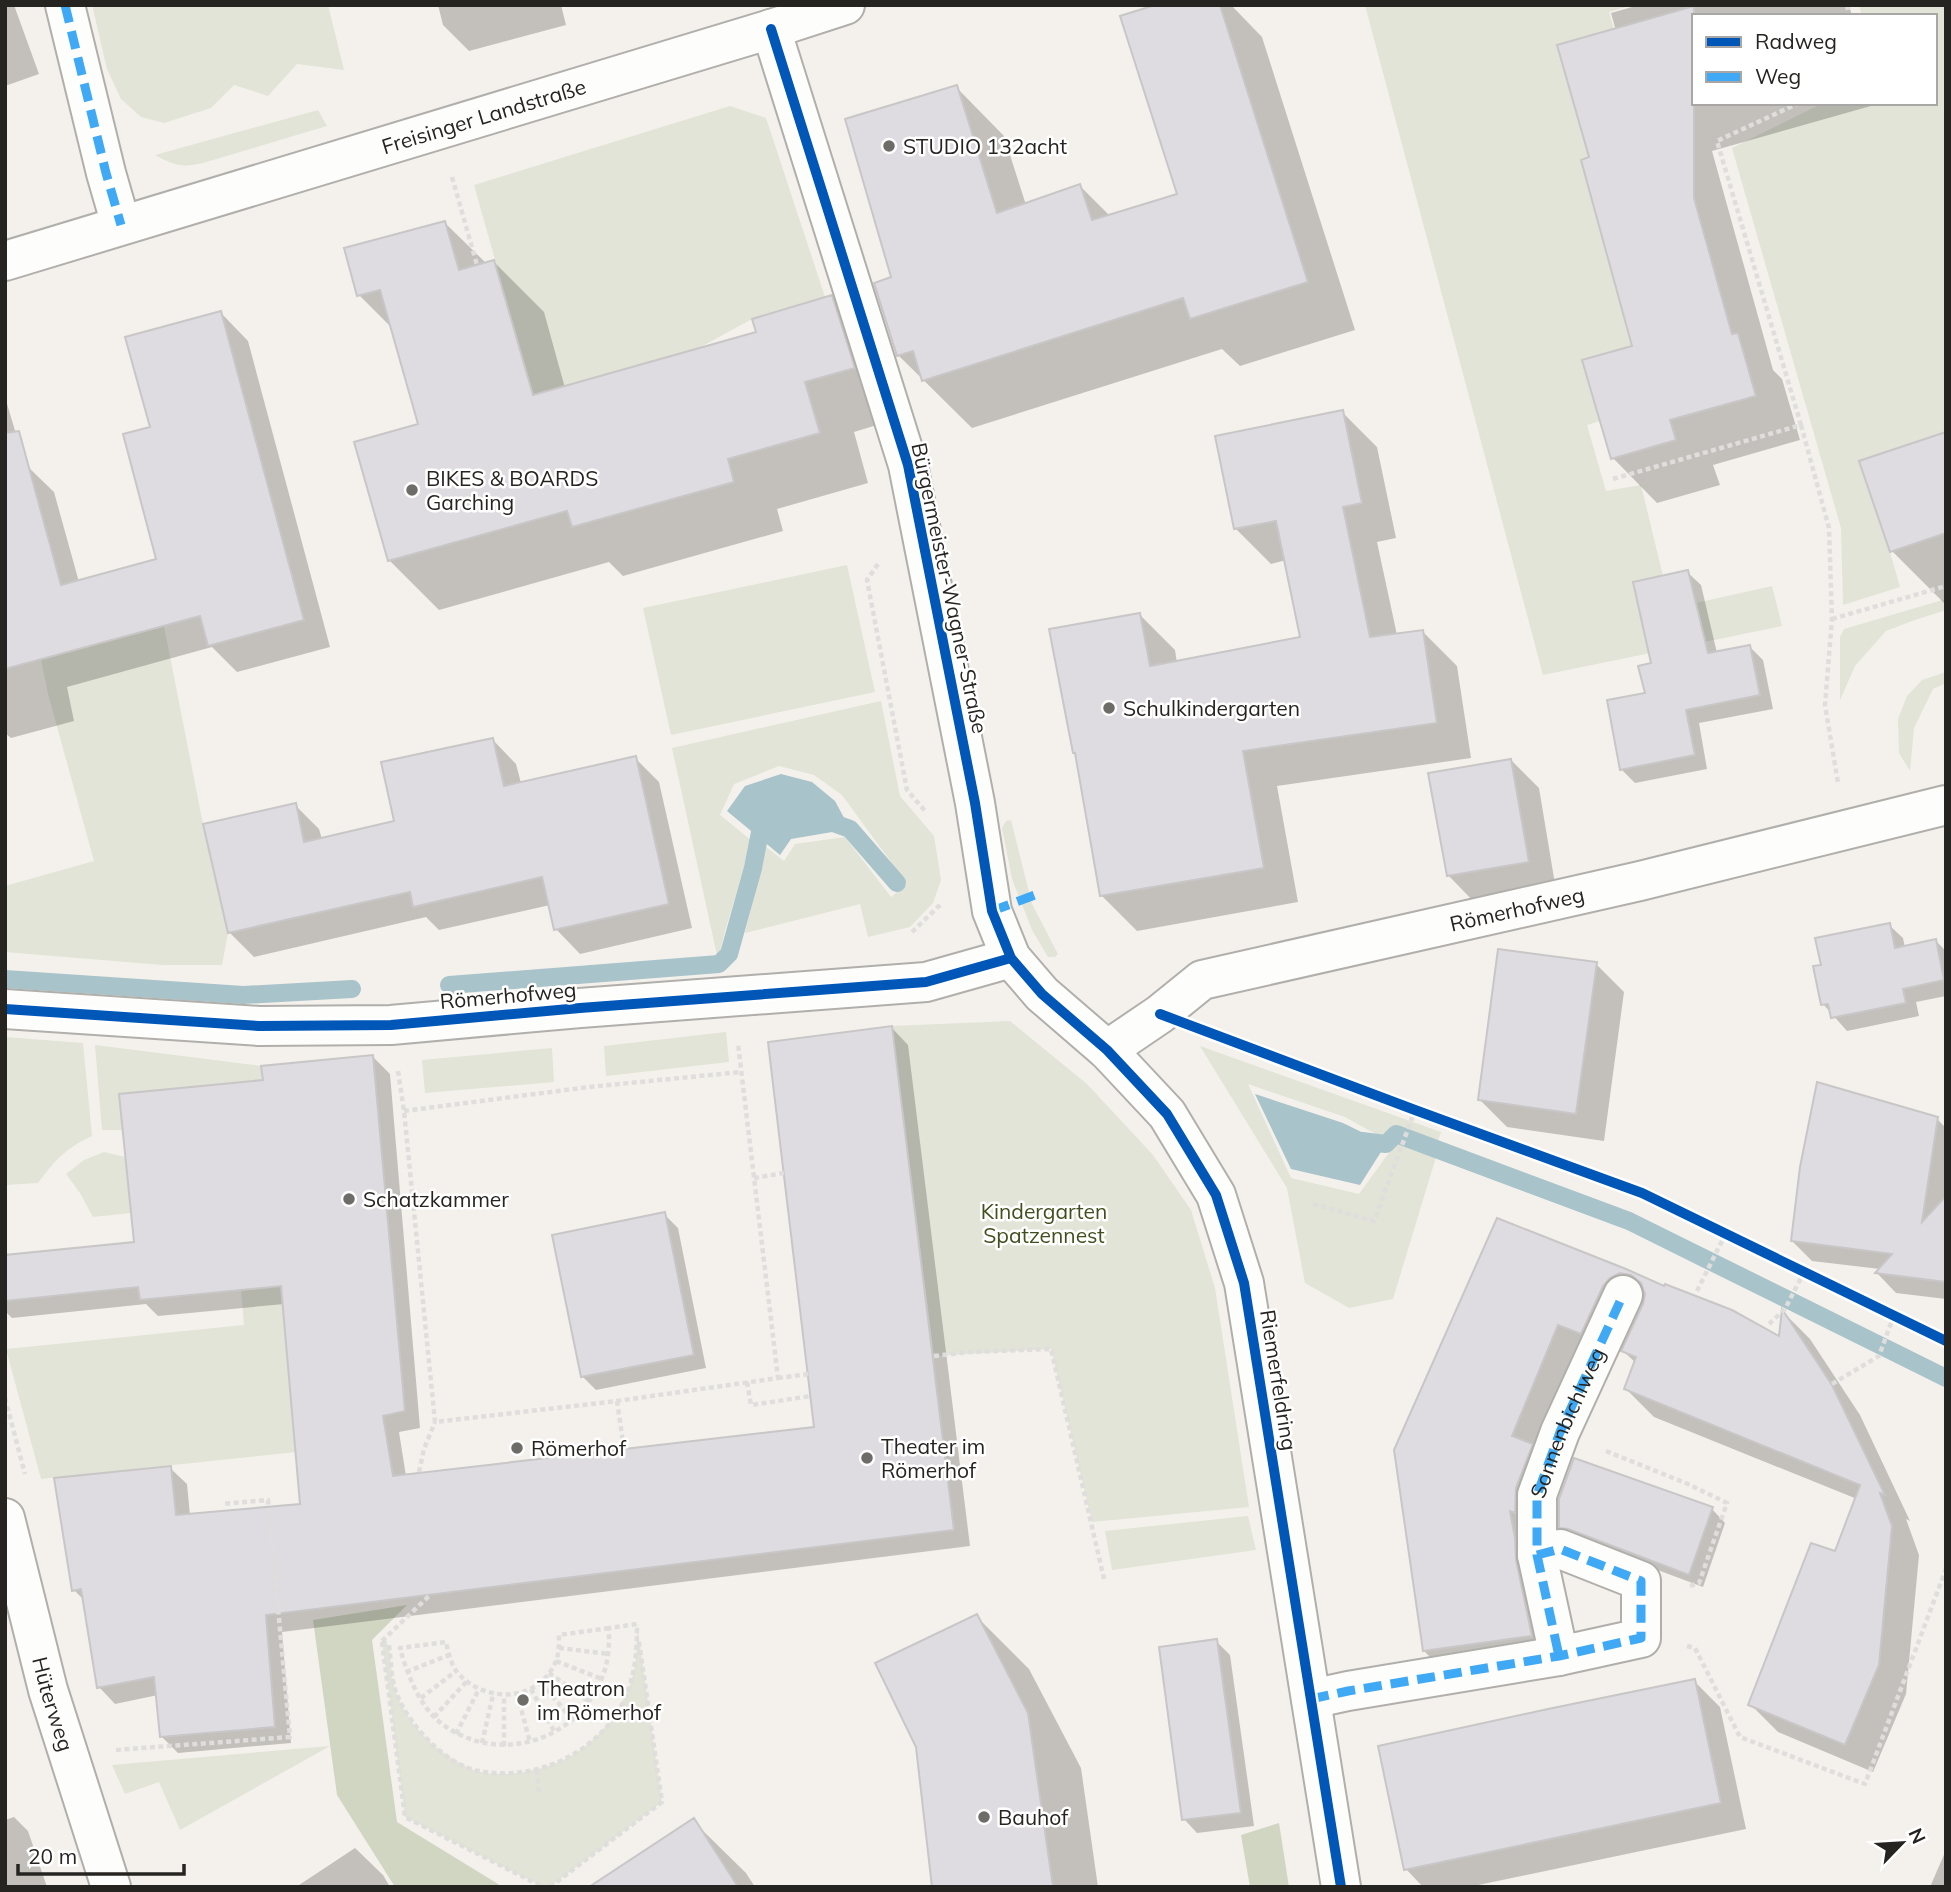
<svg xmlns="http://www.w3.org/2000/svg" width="1951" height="1892" font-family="Mulish,sans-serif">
<rect width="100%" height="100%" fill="#f4f1ec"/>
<!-- green -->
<path fill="#e1e4d6" d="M92 5H328L344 70 297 64 268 96 234 85 211 108 164 123 141 117 121 99 107 69Z
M1365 5H1632L1609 12 1614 29 1557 45 1582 133 1602 153 1581 160 1637 345 1582 361 1600 421 1587 425 1606 491 1641 485 1663 576 1633 583 1696 603 1772 586 1782 626 1543 675Z
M1859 5H1946V432L1859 461 1890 552 1900 587 1843 605 1841 528 1732 148 1823 103H1935V16H1862Z
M730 106 766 118 825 297 752 319 697 349 533 395 474 185Z
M318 110 327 126 203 163C182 168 174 165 155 155Z
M847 565 875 692 671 735 643 608Z
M1946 599V610L1912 621 1886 631 1855 666 1840 700V637L1844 629Z
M164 626 203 824 228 933 222 965H163L5 952V886L94 861 48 694 41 660Z
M1946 672V683L1933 689 1914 728 1910 771 1899 753 1898 719 1907 696 1922 680Z
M881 701 900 796 934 836 941 880 933 903 910 927 868 937 860 904 745 933 766 847 784 861 795 844 845 837 891 897 907 884 842 795 814 775 779 766 734 784 720 815 752 841 725 931 718 960 672 748Z
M1011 820 1032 904 1058 954 1055 957H1048L1032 930 1012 879 1002 828 1006 821Z
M1010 1021 1087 1084 1153 1155 1191 1210 1215 1288 1249 1507 1092 1522 1051 1349 934 1356 892 1026Z
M726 1032 729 1062 606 1076 604 1046Z
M5 1037 83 1043 92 1136C66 1148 55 1160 38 1183L5 1185Z
M95 1045 261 1066 296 1452 41 1479 6 1349 244 1325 241 1290 256 1288 119 1095 122 1130H102Z
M1200 1046 1441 1132 1437 1144 1397 1127 1383 1138 1345 1117 1248 1084 1291 1178 1359 1194 1396 1143 1436 1157 1393 1299 1349 1308 1305 1283 1287 1188Z
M552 1048 554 1082 425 1093 422 1060Z
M104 1152 125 1157 131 1213 93 1217 80 1193 66 1174 84 1160Z
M1248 1516 1256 1550 1112 1570 1105 1531Z
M637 1624 662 1802 550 1887H543L405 1817 382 1641 389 1645C391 1660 391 1678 396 1692 405 1716 421 1736 441 1751 451 1758 462 1765 474 1770 486 1775 503 1774 516 1773 568 1767 605 1740 627 1692 637 1671 637 1647 637 1624Z
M330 1746 180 1830 159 1782 125 1794 112 1765Z"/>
<!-- forest -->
<path fill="#d1d6c2" d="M407 1605 372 1640 397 1822 503 1887H395L337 1795 313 1620Z
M1279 1823 1289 1887H1250L1241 1835Z"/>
<!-- water -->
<path fill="#a8c3ca" d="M781 774 812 782 835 801 850 829 791 839 780 855 727 811 745 786Z
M1255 1094 1343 1123 1386 1144 1360 1185 1291 1169Z"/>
<!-- shadow -->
<path fill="#0003" d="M5 5H14L39 74 5 86Z
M438 5H561L566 25 469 51 443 25Z
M1161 5H1231L1262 37 1355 330 1240 366 1222 349 972 428 898 355 894 278 956 87 1004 136 1026 205 1080 186 1110 216 1179 195Z
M1639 5H1849L1852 16H1694V103L1878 104 1712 151 1773 370 1782 379 1800 440 1713 465 1720 485 1657 503 1613 458 1634 348 1591 158 1616 31 1611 13Z
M445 223 487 264 494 262 544 312 565 388 758 333 831 297 881 347 903 417 854 432 868 483 777 509 783 531 623 576 609 562 439 610 389 560 420 425 393 329 359 295Z
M221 313 248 341 330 647 237 672 212 647 67 687 74 721 11 738 5 733V397L25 464 54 492 79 582 158 560 152 428Z
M1342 412 1377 447 1396 538 1377 542 1397 635 1422 631 1457 666 1471 758 1277 786 1298 902 1137 931 1102 896 1140 615 1175 650 1177 663 1303 639 1286 560 1271 564 1236 529Z
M1946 433V605L1892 551Z
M1687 572 1701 585 1717 653 1749 646 1763 660 1773 709 1699 723 1707 769 1635 783 1621 769 1647 695 1654 665Z
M492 739 516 764 521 783 635 758 659 782 692 928 580 954 556 929 550 905 439 930 426 917 254 957 229 932 295 805 319 829 322 839 396 822Z
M1511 760 1539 788 1556 890 1476 904 1449 876Z
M1889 925 1903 938 1905 948 1936 941 1946 951V996L1916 1002 1919 1016 1847 1031 1823 1004V966Z
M1596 964 1624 992 1604 1141 1507 1127 1479 1099Z
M892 1028 908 1045 970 1546 282 1632 291 1743 178 1753 161 1736 158 1695 115 1704 99 1687 85 1601 74 1590 170 1468 187 1484 190 1515 302 1505 284 1304 158 1316 146 1304 12 1318 5 1311V1257L136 1244 265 1082 373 1057 390 1074 420 1428 399 1432 406 1476 816 1428Z
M1937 1119 1946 1128V1299L1896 1293 1877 1273 1880 1269 1812 1261 1792 1241Z
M664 1214 678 1228 706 1368 596 1390 582 1376Z
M1498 1221 1625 1270 1780 1339 1784 1313 1810 1339 1860 1415 1910 1521 1906 1519 1919 1555 1906 1694 1873 1772 1778 1732 1750 1704 1836 1553 1857 1499 1654 1417 1626 1389 1636 1363 1623 1351 1646 1302 1638 1305 1631 1314 1544 1516 1559 1664 1452 1679 1424 1651Z
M1712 1509 1725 1523 1703 1587 1583 1542 1574 1541 1561 1527Z
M976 1616 1029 1669 1081 1768 1098 1887H934Z
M1216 1641 1230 1655 1254 1826 1197 1833 1184 1819Z
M1694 1681 1720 1707 1746 1829 1469 1887H1423L1406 1869Z
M14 1817 28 1831 47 1887H5V1820Z
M693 1821 746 1873 755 1887H592Z
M355 1848 383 1875 390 1887H296Z
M1946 1850V1887H1930Z"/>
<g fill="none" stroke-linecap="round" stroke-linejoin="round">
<!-- stream -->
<path stroke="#a8c3ca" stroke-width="18" d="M828 821 850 829 897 883
M5 979 243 995 352 989
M449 985 719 964 729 954 753 868 761 827 773 819
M1362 1141 1386 1144 1396 1134 1629 1221 1946 1378"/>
</g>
<!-- building -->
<path fill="#dedce0" stroke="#c8c6c6" stroke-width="2" d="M1155 5H1220L1308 282 1190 319 1183 298 922 381 913 351 897 356 874 283 891 277 845 119 957 85 997 213 1080 184 1092 220 1177 194 1120 16Z
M1694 6V198L1732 334 1738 333 1756 396 1670 420 1676 440 1611 459 1582 360 1632 346 1581 160 1589 157 1557 45Z
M445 221 459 270 494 260 533 395 756 332 752 319 832 295 855 368 805 382 820 433 728 459 734 482 572 527 567 511 388 561 354 442 418 424 380 290 357 296 344 248Z
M221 311 304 620 208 646 200 616 5 669V433L19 431 61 585 156 559 123 434 150 427 125 337Z
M1343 410 1362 503 1343 507 1370 637 1423 630 1437 723 1243 751 1264 868 1100 896 1075 753H1073L1049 629 1140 613 1150 666 1300 637 1276 521 1234 529 1215 436Z
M1946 432V533L1890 552 1859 461Z
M1688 570 1708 653 1750 645 1760 695 1686 710 1695 755 1620 770 1607 700 1645 693 1638 666 1651 663 1633 582Z
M493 738 504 786 636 756 669 904 554 930 542 877 413 907 410 892 228 933 203 824 296 803 304 842 394 821 381 762Z
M1511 759 1529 862 1447 876 1428 773Z
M1890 923 1895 948 1936 939 1944 980 1903 989 1906 1003 1831 1018 1828 1004 1821 1005 1813 966 1821 965 1815 938Z
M1498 949 1597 962 1576 1114 1478 1100Z
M892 1026 954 1530 266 1615 275 1727 160 1737 154 1677 97 1688 81 1589 72 1591 54 1478 171 1466 176 1515 300 1504 281 1286 140 1300 138 1287 5 1301V1255L134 1242 119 1094 263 1080 261 1066 373 1055 405 1411 383 1416 393 1476 814 1427 768 1042Z
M1817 1082 1938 1117 1922 1222 1946 1196V1282L1875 1273 1892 1254 1791 1241 1800 1167Z
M665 1212 694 1355 581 1377 552 1235Z
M1497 1218 1626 1269 1664 1286 1665 1284 1732 1310 1779 1336 1782 1309 1832 1385 1885 1495 1880 1493 1892 1526 1879 1665 1845 1745 1748 1705 1811 1543 1835 1551 1860 1485 1624 1389 1636 1357 1621 1351 1643 1304 1645 1294 1641 1283 1631 1275 1620 1273 1610 1278 1603 1286 1581 1334 1558 1325 1512 1436 1533 1444 1516 1488 1515 1513 1510 1511 1515 1538 1516 1560 1532 1636 1423 1651 1394 1450Z
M1574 1458 1713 1507 1689 1575 1568 1529 1559 1528V1499Z
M977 1614 1028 1713 1053 1887H932L916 1747 875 1663Z
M1217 1639 1241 1813 1182 1820 1159 1647Z
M1695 1679 1721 1803 1404 1870 1378 1746 1548 1709Z
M694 1818 738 1887H589Z"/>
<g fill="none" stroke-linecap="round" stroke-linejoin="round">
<!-- street casing -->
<g stroke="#b1afab" stroke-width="42">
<g id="street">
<path d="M65 5 106 173 121 225"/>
<path d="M771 29 908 465 975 803 992 911 1011 958 1042 994 1107 1050 1167 1114 1216 1195 1244 1283 1341 1887"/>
<path d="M5 1009 259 1026 391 1025 580 1008 926 982 1011 958"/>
<path id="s1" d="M1107 1050 1160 1014 1202 980 1640 881 1946 805"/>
<path id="s2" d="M5 1518 48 1690 111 1887"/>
<path d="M1537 1555 1559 1656"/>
<path id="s3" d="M1311 1699 1348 1691 1559 1656 1641 1638V1581L1560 1549 1537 1555V1495L1560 1432 1623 1295"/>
</g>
</g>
<!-- secondary casing -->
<g stroke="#b1afab" stroke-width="42">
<g id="secondary">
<path id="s4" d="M5 261 771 29 845 5"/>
</g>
</g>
<!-- path -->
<path stroke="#dfdedd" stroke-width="4.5" stroke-dasharray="5 3.5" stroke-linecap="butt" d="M1847 5 1849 16
M452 177 477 265
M1801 425 1829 528 1832 619 1825 705 1838 783
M1613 479 1801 425 1717 141 1799 103
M878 564 867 580 907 790 925 811
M1832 619 1946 586
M912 932 941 904
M398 1071 404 1111 435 1422 617 1401 778 1378 738 1044
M404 1111 589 1087 741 1072
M754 1178 784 1173
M1313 1204 1374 1221 1415 1110
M1697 1291 1725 1235
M1769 1324 1785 1309 1804 1272
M934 1356 971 1352 1051 1349 1104 1579
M778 1378 809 1374
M747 1382 751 1405 811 1396
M1832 1384 1879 1356 1894 1315
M5 1398 25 1474
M617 1401 624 1449
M1606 1451 1688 1484 1727 1503 1699 1583 1690 1586
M419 1472 424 1449 435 1422
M609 1628 559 1635C559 1644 559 1653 556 1661 539 1703 484 1704 457 1672 451 1664 448 1652 446 1642L400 1648C406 1671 418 1702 436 1719 490 1766 573 1746 601 1680 609 1663 609 1646 609 1628L637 1624
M382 1641 389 1645C391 1660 391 1678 396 1692 407 1723 445 1765 479 1771 540 1783 609 1748 629 1688 636 1666 637 1647 637 1624
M382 1641 429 1596
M382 1642 405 1817 543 1887
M1687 1646 1695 1648 1740 1737 1865 1784 1946 1569
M559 1648 609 1654
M556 1661 602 1679
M406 1672 449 1655
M549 1673 590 1702
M541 1683 573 1720
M531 1689 555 1733
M517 1694 530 1742
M421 1698 456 1671
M434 1717 467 1681
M456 1734 479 1689
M482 1743 493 1695
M504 1746V1696
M116 1750 290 1737 268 1500 223 1504
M537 1770 539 1794
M550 1887 662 1802 639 1642"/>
<!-- street -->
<use href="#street" stroke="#fdfdfc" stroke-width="38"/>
<!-- secondary -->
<use href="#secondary" stroke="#fdfdfc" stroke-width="38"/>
<!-- quiet -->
<path stroke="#3fa9f5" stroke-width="9" stroke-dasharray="18 9" stroke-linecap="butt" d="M65 5 106 173 121 225
M992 911 1035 895
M1537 1555 1559 1656
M1311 1699 1348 1691 1559 1656 1641 1638V1581L1560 1549 1537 1555V1495L1560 1432 1623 1295"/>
<!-- cycleway casing -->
<g stroke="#fff" stroke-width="15">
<path id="cycleway" d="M771 29 908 465 975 803 992 911 1011 958 1042 994 1107 1050 1167 1114 1216 1195 1244 1283 1341 1887
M5 1009 259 1026 391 1025 580 1008 926 982 1011 958
M1160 1014 1415 1110 1642 1193 1946 1341"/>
</g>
<!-- cycleway -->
<use href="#cycleway" stroke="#0057b8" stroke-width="10"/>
</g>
<!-- markers -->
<g fill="#6e6c68" stroke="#fff" stroke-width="2.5">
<circle cx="889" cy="146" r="7"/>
<circle cx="412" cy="490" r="7"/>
<circle cx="1109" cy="708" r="7"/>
<circle cx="349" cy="1199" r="7"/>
<circle cx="517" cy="1448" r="7"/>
<circle cx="867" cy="1458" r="7"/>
<circle cx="523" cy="1700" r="7"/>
<circle cx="984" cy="1817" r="7"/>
</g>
<g text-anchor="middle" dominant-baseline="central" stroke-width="5" stroke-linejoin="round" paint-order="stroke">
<!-- street labels -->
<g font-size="21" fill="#262421" stroke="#fff">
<text stroke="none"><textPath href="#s4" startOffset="500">Freisinger Landstraße</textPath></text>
<text transform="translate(950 588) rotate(78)">Bürgermeister-Wagner-Straße</text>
<text stroke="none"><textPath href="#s1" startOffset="441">Römerhofweg</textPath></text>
<text transform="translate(508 995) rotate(-5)">Römerhofweg</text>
<text transform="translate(1279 1380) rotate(81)">Riemerfeldring</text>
<text stroke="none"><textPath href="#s3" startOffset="642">Sonnenbichlweg</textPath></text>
<text stroke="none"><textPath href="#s2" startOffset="192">Hüterweg</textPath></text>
</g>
<!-- poi labels -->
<g font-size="21" fill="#262421" stroke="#fff" text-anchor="start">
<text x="903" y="146">STUDIO 132acht</text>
<text x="426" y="478">BIKES &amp; BOARDS<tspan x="426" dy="24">Garching</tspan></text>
<text x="1123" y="708">Schulkindergarten</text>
<text x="363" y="1199">Schatzkammer</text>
<text x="881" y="1446">Theater im<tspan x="881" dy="24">Römerhof</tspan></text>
<text x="531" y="1448">Römerhof</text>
<text x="537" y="1688">Theatron<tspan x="537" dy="24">im Römerhof</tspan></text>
<text x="998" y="1817">Bauhof</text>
</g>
<!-- park labels -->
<g font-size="21" fill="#404f1d" stroke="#fff">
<text x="1044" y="1211">Kindergarten<tspan x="1044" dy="24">Spatzennest</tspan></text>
</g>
</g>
<!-- border -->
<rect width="1951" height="1892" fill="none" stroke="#262421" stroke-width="14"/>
<!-- legend -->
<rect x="1692" y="14" width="245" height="91" fill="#ffffff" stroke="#a8a7a6" stroke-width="2"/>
<rect x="1706" y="37" width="35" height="10" fill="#0057b8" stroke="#a8a7a6" stroke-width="2"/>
<text x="1755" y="49" font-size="21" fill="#262421">Radweg</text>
<rect x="1706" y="72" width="35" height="10" fill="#3fa9f5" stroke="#a8a7a6" stroke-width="2"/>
<text x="1755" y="84" font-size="21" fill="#262421">Weg</text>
<!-- north arrow -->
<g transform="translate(1902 1843) rotate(65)" stroke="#ffffff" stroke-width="5" paint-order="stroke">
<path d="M0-5L12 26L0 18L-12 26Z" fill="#262421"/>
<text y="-10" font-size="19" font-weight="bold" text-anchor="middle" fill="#262421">N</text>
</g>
<!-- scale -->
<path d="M18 1864v10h166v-10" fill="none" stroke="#262421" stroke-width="3.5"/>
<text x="28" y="1864" font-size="21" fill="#262421" stroke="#ffffff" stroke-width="5" paint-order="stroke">20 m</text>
</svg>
